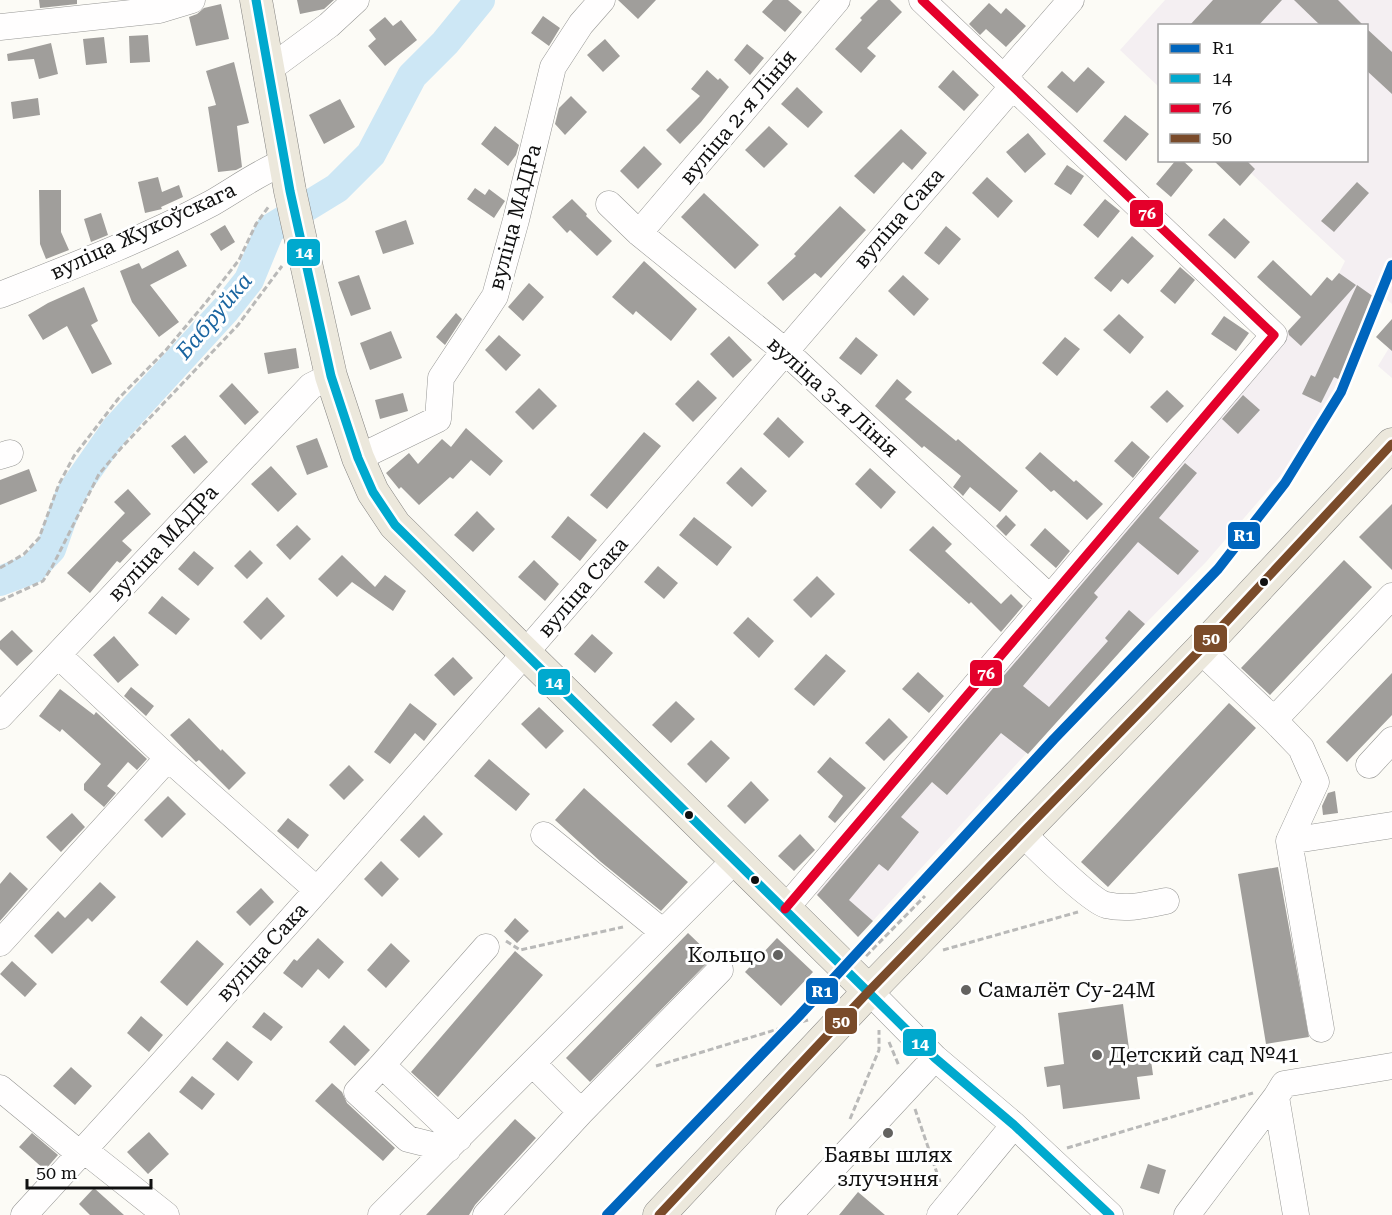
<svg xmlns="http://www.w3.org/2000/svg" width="1392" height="1215" font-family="'Roboto Serif',serif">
<rect width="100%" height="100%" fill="#fcfbf6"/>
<!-- industrial -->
<path fill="#f4eff2" d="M1165 0H1392V304L1374 288V297L1342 381 1283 473 1206 562 1145 624 858 937 816 894 1182 461 1286 333 1339 273 1345 261 1238 161 1366 160V26H1160L1159 87 1120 50Z
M1392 319V378L1378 366 1389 348Z"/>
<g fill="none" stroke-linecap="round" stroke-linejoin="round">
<!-- river -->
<path stroke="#cde7f5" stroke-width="30" d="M0 581 32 569 51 549 70 495 116 429 226 309 249 280 270 229 337 188 371 154 412 76 445 43 480 0"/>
</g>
<!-- building -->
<path fill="#a09e9b" d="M39 0H77V4L40 8Z
M297 0H334L324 9 300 14Z
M618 0H656L638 19Z
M773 0H788L802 12 785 32 762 12Z
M878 0H890L902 12 867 48 876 56 861 73 835 49 862 20 860 18Z
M1213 0H1282L1258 26H1189Z
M1294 0H1338L1364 26H1321Z
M989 3 1001 14 1006 8 1026 26 1006 47 986 29 980 35 969 24Z
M221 4 229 39 196 46 189 17 197 14 204 8Z
M543 16 560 28 549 46 531 33Z
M385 17 393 26 401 20 417 40 385 66 368 46 376 39 369 30Z
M1366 28 1392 52V94L1366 70Z
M148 35 150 62 130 63 129 36Z
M104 37 107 63 86 65 83 39Z
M605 39 620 56 603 72 587 55Z
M51 43 58 74 39 79 34 59 8 61 7 54Z
M747 44 764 58 750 75 734 60Z
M234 62 249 123 237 126 242 167 236 170 218 172 208 107 216 105 206 71Z
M1088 67 1105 82 1077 113 1047 87 1062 71 1074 82Z
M707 70 718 80 720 78 729 87 701 122 680 144 666 130 700 96 691 89Z
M953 70 979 95 964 111 938 87Z
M797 87 823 112 808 128 781 104Z
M571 96 587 112 565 135 555 124 559 108Z
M38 98 40 115 13 119 11 102Z
M340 99 355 127 324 144 309 115Z
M1125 115 1149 134 1126 161 1103 141Z
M495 126 519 145 516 155 508 166 481 144Z
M769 126 788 144 764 168 745 150Z
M901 129 927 153 912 170 903 162 874 194 854 176Z
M1028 133 1046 154 1025 173 1006 152Z
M644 146 662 164 638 189 620 171Z
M1176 160H1182L1193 170 1171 197 1156 184Z
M1213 160H1246L1255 169 1240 186Z
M1067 165 1084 176 1071 195 1054 184Z
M158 177 162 192 179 185 183 197 161 207 162 209 145 213 138 182Z
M987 177 1013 201 998 218 972 193Z
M1357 182 1369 193 1334 232 1321 221Z
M475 188 485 195 489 189 505 201 494 218 467 199Z
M39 190H61V232L69 250 46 259 40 244Z
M704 193 759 245 735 269 681 217Z
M572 199 587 214 586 216 612 241 597 256 570 230 567 233 552 217Z
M1105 199 1120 211 1098 238 1083 225Z
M840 206 866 230 821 278 815 273 783 301 767 283 796 256 794 254Z
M101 213 108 235 91 242 84 219Z
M1224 218 1250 242 1235 259 1208 235Z
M406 220 414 244 383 254 375 231Z
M225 225 235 242 221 251 210 234Z
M946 226 961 239 939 265 924 253Z
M1132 236 1154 256 1128 284 1122 279 1111 292 1094 278Z
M178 250 187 266 150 285 179 322 159 337 132 302 120 271 139 263 142 269Z
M1273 260 1311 296 1327 277 1332 281 1339 273 1356 285 1301 346 1289 335 1288 331 1301 317 1257 277Z
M644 261 697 309 671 341 636 311 633 315 612 297Z
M1180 267 1195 280 1175 304 1160 291Z
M359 275 371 309 351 316 338 282Z
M903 275 929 299 914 316 888 291Z
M529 283 544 297 523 321 508 307Z
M1357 285 1374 297 1342 381 1334 377 1321 403 1302 394 1311 375 1315 377Z
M84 287 98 321 91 325 112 364 92 374 67 326 43 340 28 315 48 303Z
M456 313 462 319 445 345 436 337Z
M1119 314 1144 337 1130 354 1103 330Z
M1224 316 1249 333 1236 351 1211 334Z
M1392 319V351L1376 337Z
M391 331 402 358 370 370 360 343Z
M499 335 521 355 506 371 485 350Z
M729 336 752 360 733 378 710 354Z
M856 337 878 355 861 375 839 358Z
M1065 337 1080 349 1057 376 1042 363Z
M296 348 299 368 268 374 264 353Z
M897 379 912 392 905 399 956 441 958 439 1018 491 1000 512 970 487 963 496 959 492 953 487 961 476 924 446 922 448 875 406Z
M698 380 717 398 693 422 675 404Z
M232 383 259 412 245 425 219 396Z
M539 388 557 406 533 430 515 412Z
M1167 390 1184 406 1167 423 1150 407Z
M403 393 408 411 380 419 375 400Z
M1243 395 1260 410 1238 434 1222 419Z
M778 417 804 442 789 458 763 434Z
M466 428 503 461 490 476 471 460 453 479 450 477 419 505 401 487 399 489 386 473 409 453 418 464 442 439 451 447Z
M644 432 661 446 607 509 590 495Z
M185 435 208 462 194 474 171 446Z
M317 438 328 467 307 475 296 446Z
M1132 441 1150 457 1133 478 1114 461Z
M1040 452 1074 482 1076 480 1103 504 1087 520 1054 490 1051 492 1025 468Z
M1185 463 1197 473 1159 518 1199 551 1178 575 1138 542 1094 593 1098 597 1023 686 1049 707 1108 641 1105 638 1129 610 1145 624 1028 754 1001 733 947 795 932 782 901 817 919 832 888 871 879 864 849 900 873 921 858 937 817 895Z
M271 466 297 494 278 512 251 484Z
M741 467 767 491 752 507 726 483Z
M870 468 896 492 881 509 855 484Z
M29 469 37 491 0 505V480Z
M128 489 151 514 122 541 132 550 120 563 117 561 90 593 67 573 125 513 114 502Z
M1392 504V570L1359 537Z
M477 511 495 529 473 552 454 535Z
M1006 515 1016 525 1006 536 996 526Z
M568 516 597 540 580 561 551 537Z
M694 517 732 547 717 566 679 535Z
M297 525 311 539 290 560 276 545Z
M933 526 952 544 945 551 1001 604 1011 594 1023 606 1001 632 971 602 969 604 909 550Z
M1045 528 1070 551 1056 568 1030 545Z
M250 550 263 563 247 579 234 566Z
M194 551 214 568 198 586 178 569Z
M342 555 375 587 385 575 406 591 393 611 352 582 337 597 318 579Z
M534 560 559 584 545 601 518 577Z
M1344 560 1372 587 1270 695 1241 668Z
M658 566 678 583 664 599 644 582Z
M817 576 835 594 811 618 793 600Z
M162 596 190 619 176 635 148 613Z
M267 597 285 616 261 640 243 622Z
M748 617 774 641 759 658 733 633Z
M12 630 33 651 17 666 0 649V641Z
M592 634 613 653 595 673 574 654Z
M114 636 139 665 118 683 93 655Z
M826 654 846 671 814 706 794 689Z
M453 657 473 678 454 696 434 675Z
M918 672 944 696 929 713 902 689Z
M1392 673V715L1347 762 1326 742Z
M131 687 154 706 146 716 124 696Z
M60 689 94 715 96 712 147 759 137 770 128 762 107 786 116 793 104 807 84 790V784L101 764 62 729 60 732 39 716Z
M676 701 695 719 671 743 652 725Z
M410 703 437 724 424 741 415 733 390 764 374 752Z
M1229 703 1256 728 1108 887 1081 862Z
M539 707 564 731 546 749 521 724Z
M189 718 221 751 222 749 246 773 229 790 199 760 196 762 170 735Z
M889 718 908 737 884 761 865 743Z
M711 740 730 758 706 783 687 764Z
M830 757 866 788 835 823 828 817 843 796 817 772Z
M489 759 530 794 516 811 474 776Z
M349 765 364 780 344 800 329 785Z
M751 781 769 800 745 824 727 806Z
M584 788 688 882 661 911 601 862 555 820Z
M1335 791 1338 813 1323 815 1322 806 1328 793Z
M168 796 186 814 162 838 144 820Z
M72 813 85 827 61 852 46 837Z
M424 815 443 834 419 858 400 840Z
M288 818 309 835 298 849 277 831Z
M800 834 815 850 794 871 778 856Z
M381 861 399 879 382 897 364 879Z
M1278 867 1309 1037 1266 1044 1238 874Z
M10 872 28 889 0 921V884Z
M100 882 116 897 92 922 88 918 52 954 34 936 58 911 65 918Z
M261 888 274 902 250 926 236 912Z
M515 918 529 931 517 943 504 931Z
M688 933 713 957 590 1082 566 1058Z
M318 938 344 962 329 979 318 969 302 988 283 973 294 959 297 961Z
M777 938 813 972 781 1006 745 972Z
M197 940 224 964 187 1006 160 982Z
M391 943 410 961 386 988 367 970Z
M515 951 543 975 438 1097 411 1072Z
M12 961 37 984 25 997 0 974Z
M1123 1004 1130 1056 1150 1053 1153 1075 1137 1077 1140 1099 1063 1109 1060 1085 1047 1087 1044 1067 1064 1064 1058 1013Z
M264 1012 283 1027 271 1041 252 1027Z
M141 1016 163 1035 149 1052 127 1033Z
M344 1025 370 1050 355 1066 329 1042Z
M227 1041 253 1062 238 1081 212 1059Z
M71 1067 92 1086 75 1105 53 1086Z
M192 1076 215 1094 202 1110 179 1092Z
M332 1083 342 1092 347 1103 395 1148 383 1161 315 1101Z
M515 1119 536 1138 475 1205 469 1215H426Z
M149 1132 169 1154 148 1174 127 1152Z
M32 1133 58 1155 45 1170 19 1147Z
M1148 1164 1166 1170 1159 1194 1140 1188Z
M94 1188 124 1215H90L79 1204Z
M858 1192 885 1215H839Z"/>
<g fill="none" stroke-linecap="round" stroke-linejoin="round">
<!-- minor casing -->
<g stroke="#969694" stroke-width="27">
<path id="minor" d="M0 27 159 10 192 0
M268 70 329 25 356 0
M1004 77 1071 0
M609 204 639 233 785 351 1049 597
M639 233 837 0
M0 295C71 267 144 239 212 203 236 189 258 173 284 162
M0 456 10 453
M358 458 438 419 441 378 495 296 516 220 553 67 581 24 602 0
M1200 650 1274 720 1392 596
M58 655 168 758 317 890
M0 716 311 386 331 376
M1274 720 1301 748 1316 782 1289 841 1321 1029
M1369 765 1392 740
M1022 833C1035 846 1092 902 1106 905 1127 910 1146 905 1166 901
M544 835 663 932
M1289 841 1392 825
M785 909 1274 335 922 0
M0 943 168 758
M869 991 935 1058 1014 1125 1110 1215
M533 1064 581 1112 720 970
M382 1065 357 1092 408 1139 448 1149
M0 1088 80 1154
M1276 1097 1296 1215
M459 1138 382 1065 486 947
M84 1150 166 1215
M24 1215C363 847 687 466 1013 86
M381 1215 735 860
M486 1215 581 1112
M789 1215 935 1058
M940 1215 1014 1125
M1187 1215 1276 1097 1284 1084 1392 1066"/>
</g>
<!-- major casing -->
<g stroke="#848381" stroke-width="33">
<path id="major" d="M256 0 290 191 331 376 358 458 373 492 395 525 869 991
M659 1215 869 991 1200 650 1392 444"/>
</g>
<!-- path -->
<path stroke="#b9b9b8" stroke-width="3" stroke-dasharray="6 3" stroke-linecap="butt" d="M0 568 24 554 39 538 59 484 74 456 118 399 166 350 207 301 239 260 256 224 269 206
M0 601 43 581 52 567 99 474 122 447 238 325 282 266
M506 941 520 950 623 927
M943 950 1078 912
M866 956 925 896
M889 1042 899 1066
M656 1066 808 1020
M915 1109 940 1182
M850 1119 879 1050V1030
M1067 1148 1253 1093"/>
<!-- minor -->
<use href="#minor" stroke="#fffefe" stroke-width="26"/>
<!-- major -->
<use href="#major" stroke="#ece8dc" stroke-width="32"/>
<!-- bus-1 casing -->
<g stroke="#fff" stroke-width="14">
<path id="bus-1" d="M256 0 290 191 331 376 358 458 373 492 395 525 935 1058 1014 1125 1110 1215"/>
</g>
<!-- bus-2 casing -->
<g stroke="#fff" stroke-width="14">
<path id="bus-2" d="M785 909 1274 335 922 0"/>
</g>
<!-- bus-3 casing -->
<g stroke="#fff" stroke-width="14">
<path id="bus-3" d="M659 1215 869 991 1200 650 1392 444"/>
</g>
<!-- bus-1 -->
<use href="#bus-1" stroke="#00a9ce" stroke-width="9"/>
<!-- bus-2 -->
<use href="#bus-2" stroke="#e4002b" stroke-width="9"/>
<!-- bus-3 -->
<use href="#bus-3" stroke="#7a4b2a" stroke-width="9"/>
<!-- rail-1 casing -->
<g stroke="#fff" stroke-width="15">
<path id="rail-1" d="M607 1215 799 1016 1054 739 1218 569 1285 483 1341 392 1392 265"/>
</g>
<!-- rail-1 -->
<use href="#rail-1" stroke="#0065bd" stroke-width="10"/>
</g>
<!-- markers -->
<g fill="#101010" stroke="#fff" stroke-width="2">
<circle cx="1264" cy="582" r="5"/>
<circle cx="689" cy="815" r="5"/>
<circle cx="755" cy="880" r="5"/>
</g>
<g fill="#636260" stroke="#fff" stroke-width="2">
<circle cx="778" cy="955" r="6"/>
<circle cx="966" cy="990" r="6"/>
<circle cx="1097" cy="1055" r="6"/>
<circle cx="888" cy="1133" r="6"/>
</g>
<g text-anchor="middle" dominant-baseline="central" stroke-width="6" stroke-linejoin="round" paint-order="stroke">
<!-- street labels -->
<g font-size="21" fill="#101010" stroke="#fff">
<text transform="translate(738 117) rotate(-50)">вуліца 2-я Лінія</text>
<text transform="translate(515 217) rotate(-75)">вуліца МАДРа</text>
<text transform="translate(899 218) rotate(-49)">вуліца Сака</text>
<text transform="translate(143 231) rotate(-25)">вуліца Жукоўскага</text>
<text transform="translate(833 397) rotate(42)">вуліца 3-я Лінія</text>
<text transform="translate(163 543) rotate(-47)">вуліца МАДРа</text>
<text transform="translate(583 587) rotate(-49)">вуліца Сака</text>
<text transform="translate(262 952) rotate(-48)">вуліца Сака</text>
</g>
<!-- poi labels -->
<g font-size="21" fill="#101010" stroke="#fff" text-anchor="start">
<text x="766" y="955" text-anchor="end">Кольцо</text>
<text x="978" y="990">Самалёт Су-24М</text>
<text x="1109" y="1055">Детский сад №41</text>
<text x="888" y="1155" text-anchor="middle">Баявы шлях<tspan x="888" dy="24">злучэння</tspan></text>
</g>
<!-- water labels -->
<g font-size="22" font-style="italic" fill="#1a65a0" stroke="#fff">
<text transform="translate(214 316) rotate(-50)">Бабруйка</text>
</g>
</g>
<g stroke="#fff" stroke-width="2">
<rect x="1129" y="199" width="35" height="29" rx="6" fill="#e4002b"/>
<rect x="286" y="238" width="35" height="29" rx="6" fill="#00a9ce"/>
<rect x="1227" y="521" width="34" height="29" rx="6" fill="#0065bd"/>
<rect x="1193" y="624" width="35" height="29" rx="6" fill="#7a4b2a"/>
<rect x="969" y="659" width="34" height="28" rx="6" fill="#e4002b"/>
<rect x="537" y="668" width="34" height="28" rx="6" fill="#00a9ce"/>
<rect x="805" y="977" width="34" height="28" rx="6" fill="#0065bd"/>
<rect x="824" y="1007" width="34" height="28" rx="6" fill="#7a4b2a"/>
<rect x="902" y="1028" width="35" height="29" rx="6" fill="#00a9ce"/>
</g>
<g font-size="16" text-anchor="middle" font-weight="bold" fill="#fff">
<text x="1147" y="219">76</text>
<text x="304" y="258">14</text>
<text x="1244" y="541">R1</text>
<text x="1211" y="644">50</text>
<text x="986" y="679">76</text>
<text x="554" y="688">14</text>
<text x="822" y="997">R1</text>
<text x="841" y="1027">50</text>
<text x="920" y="1049">14</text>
</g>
<!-- legend -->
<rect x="1158" y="24" width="210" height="138" fill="#ffffff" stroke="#9f9f9f" stroke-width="1.5"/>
<rect x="1170" y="44" width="30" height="9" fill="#0065bd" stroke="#9f9f9f" stroke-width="1.5"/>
<text x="1212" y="54" font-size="18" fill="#101010">R1</text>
<rect x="1170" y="74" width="30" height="9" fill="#00a9ce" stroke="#9f9f9f" stroke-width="1.5"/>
<text x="1212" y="84" font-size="18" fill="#101010">14</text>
<rect x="1170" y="104" width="30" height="9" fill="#e4002b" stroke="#9f9f9f" stroke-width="1.5"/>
<text x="1212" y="114" font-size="18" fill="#101010">76</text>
<rect x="1170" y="134" width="30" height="9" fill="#7a4b2a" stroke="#9f9f9f" stroke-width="1.5"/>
<text x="1212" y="144" font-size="18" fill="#101010">50</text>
<!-- scale -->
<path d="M27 1179v9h124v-9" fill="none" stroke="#101010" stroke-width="3"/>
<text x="36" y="1179" font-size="18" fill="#101010" stroke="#ffffff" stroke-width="4.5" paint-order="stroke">50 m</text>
</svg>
